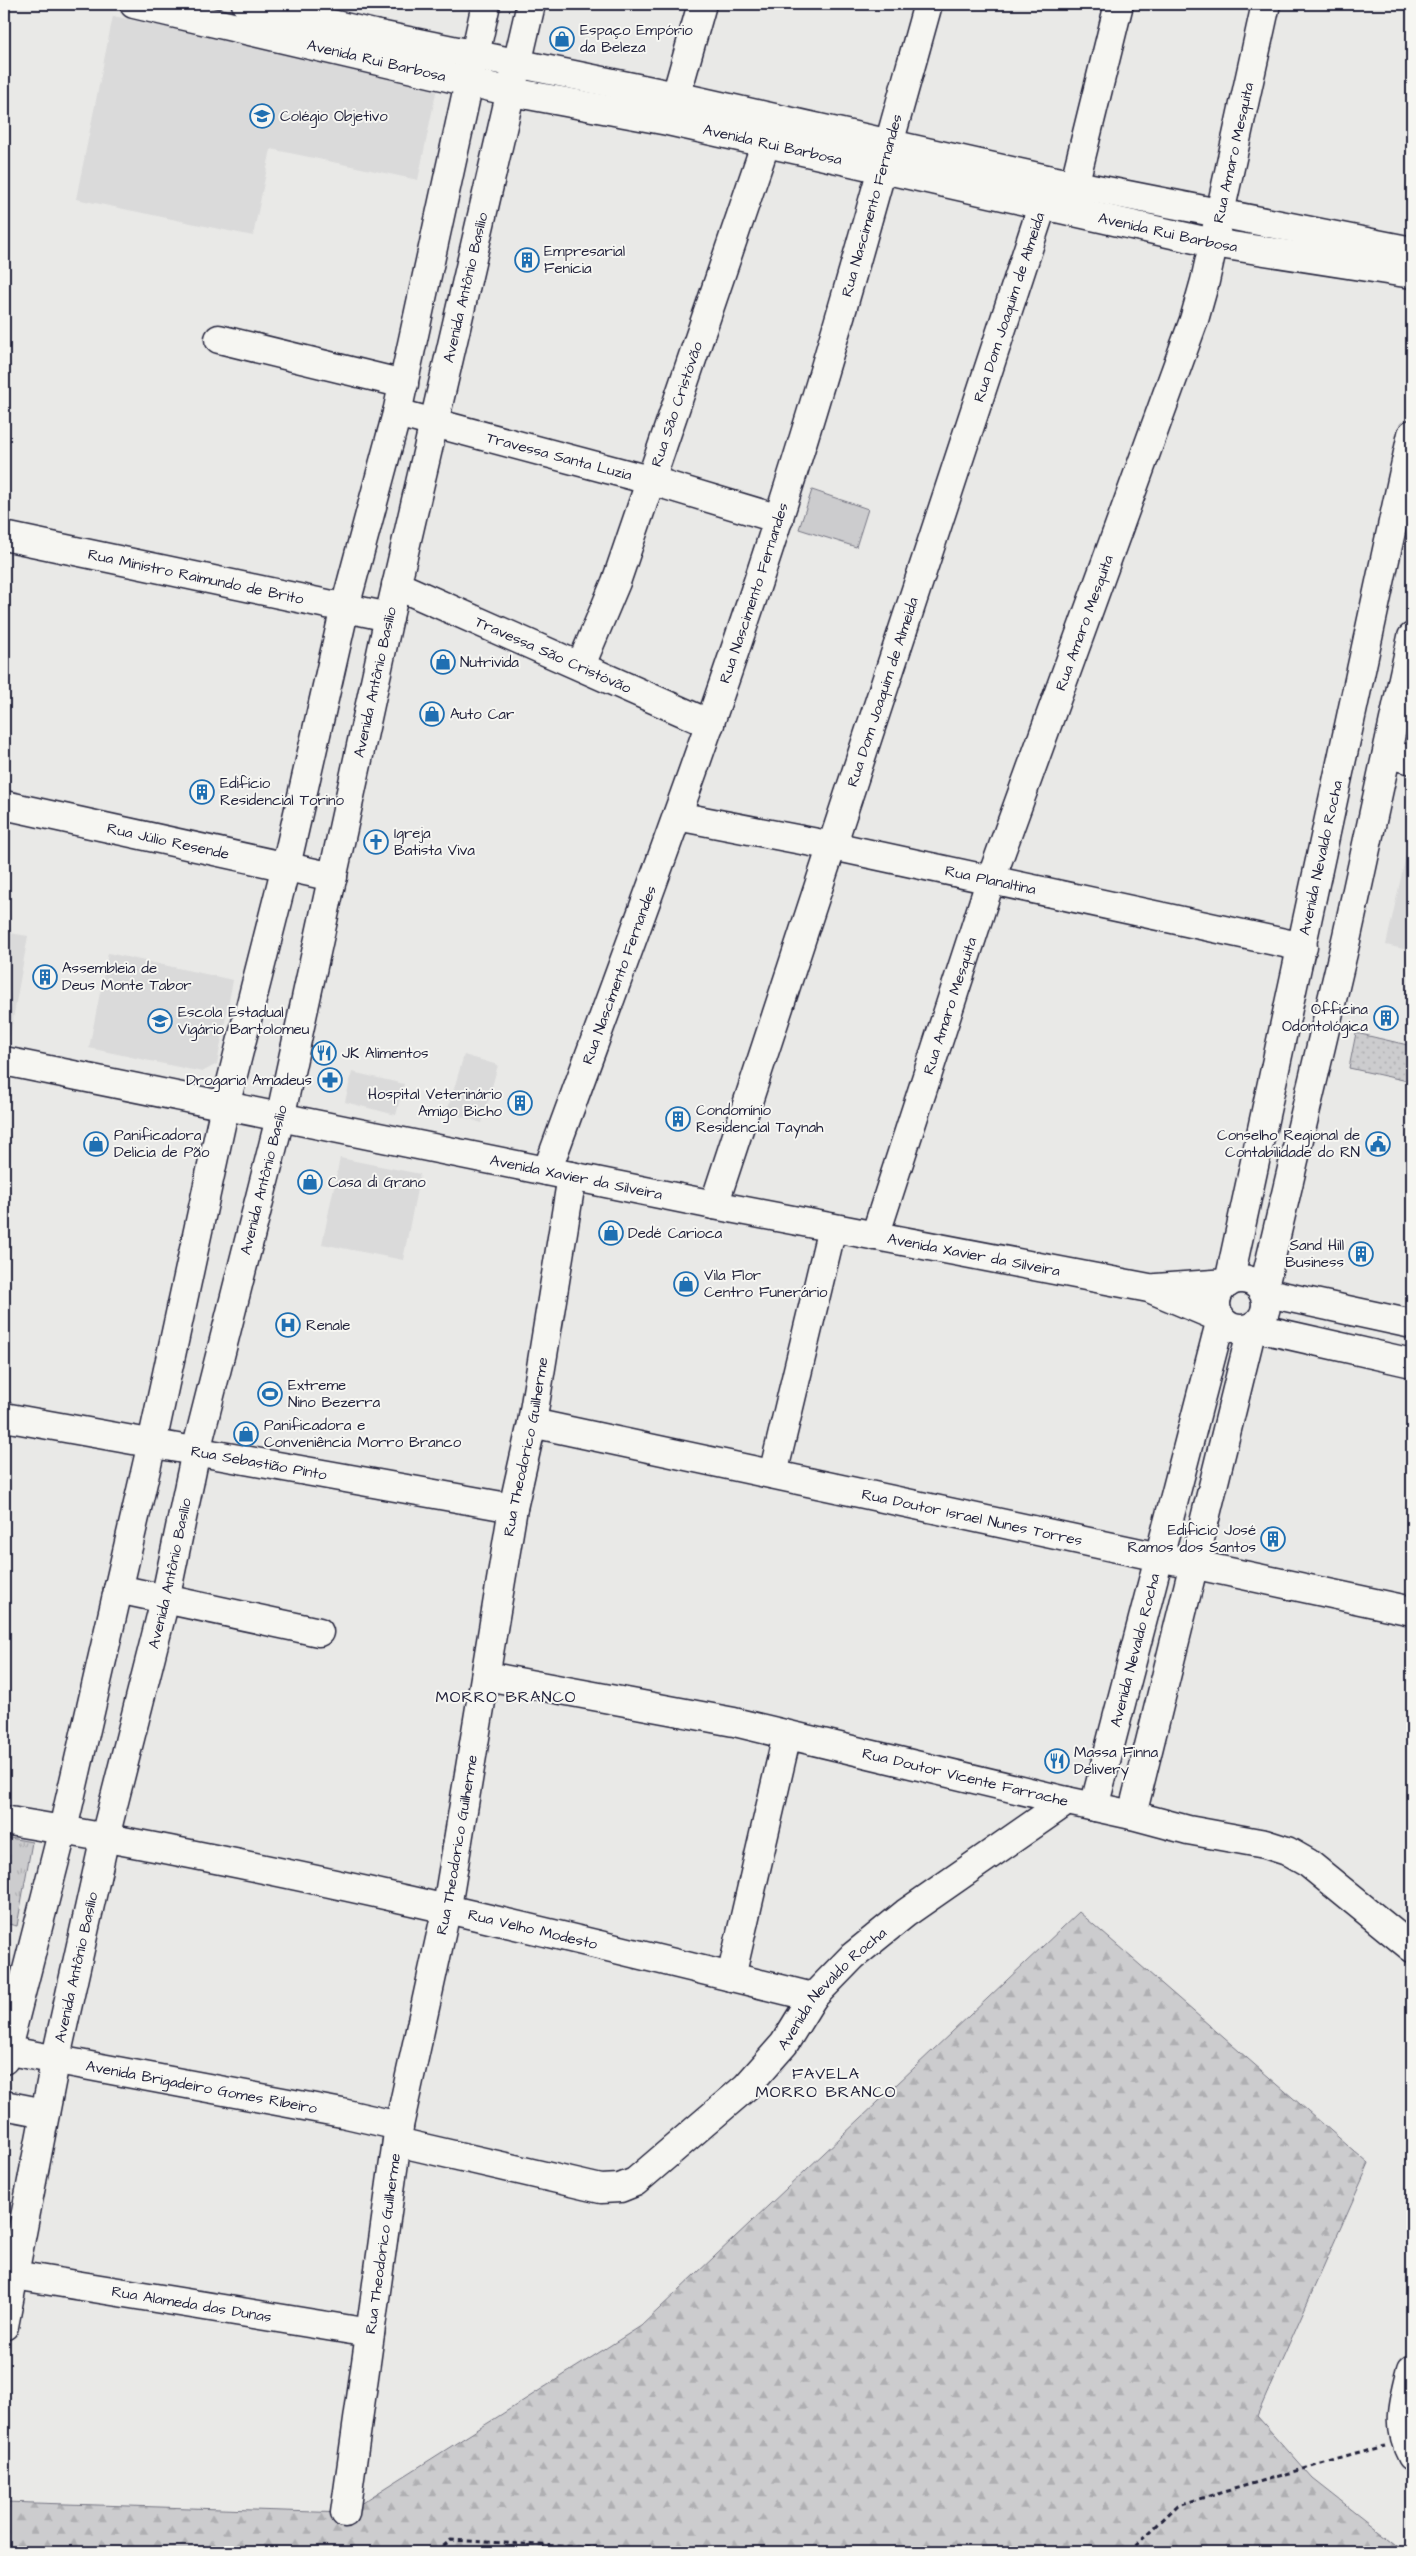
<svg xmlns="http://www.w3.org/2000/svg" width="1416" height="2556" font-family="'Architects Daughter',sans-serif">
<defs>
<pattern id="grass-dots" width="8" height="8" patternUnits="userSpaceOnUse" patternTransform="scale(1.25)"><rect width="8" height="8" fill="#ccccce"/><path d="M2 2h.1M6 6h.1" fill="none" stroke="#afafb2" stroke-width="1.8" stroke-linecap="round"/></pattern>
<pattern id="forest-firs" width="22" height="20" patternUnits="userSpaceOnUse" patternTransform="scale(1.25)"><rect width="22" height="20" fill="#ccccce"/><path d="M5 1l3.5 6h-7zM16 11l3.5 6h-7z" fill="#afafb2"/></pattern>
<pattern id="park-tufts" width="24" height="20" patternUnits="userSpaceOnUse" patternTransform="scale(1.25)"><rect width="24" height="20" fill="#ccccce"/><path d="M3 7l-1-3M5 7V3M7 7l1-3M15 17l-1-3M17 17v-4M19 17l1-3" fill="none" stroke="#afafb2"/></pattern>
</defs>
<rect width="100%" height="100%" fill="#e9e9e7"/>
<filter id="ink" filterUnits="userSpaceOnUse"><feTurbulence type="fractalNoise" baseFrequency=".02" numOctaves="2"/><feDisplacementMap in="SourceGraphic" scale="10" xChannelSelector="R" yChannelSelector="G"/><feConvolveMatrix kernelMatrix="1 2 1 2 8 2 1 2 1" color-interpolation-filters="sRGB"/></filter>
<g filter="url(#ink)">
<!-- built -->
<path fill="#dadada" d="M113 16 438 83 418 180 271 149 253 236 76 199Z
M1412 828V951L1386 945Z
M4 932 28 936 10 1036 4 1035Z
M108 953 233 980 217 1064 202 1072 89 1048Z
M464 1055 498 1065 482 1123 447 1112Z
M352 1072 404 1084 396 1115 345 1102Z
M340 1158 420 1174 403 1260 322 1244Z"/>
<!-- grass -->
<path fill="url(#grass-dots)" stroke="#777784" d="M1356 1033 1412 1046V1082L1349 1068Z"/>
<!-- forest -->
<path fill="url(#forest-firs)" stroke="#777784" d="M1079 1912 1369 2164 1257 2416 1313 2479 1406 2552H4V2502L346 2513 641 2326Z"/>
<!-- park -->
<path fill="url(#park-tufts)" stroke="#777784" d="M4 1837 32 1842 17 1926 4 1923Z"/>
<!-- pitch -->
<path fill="#ccccce" stroke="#777784" d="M812 490 868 509 856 547 799 529Z"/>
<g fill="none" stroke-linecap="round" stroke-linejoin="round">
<!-- minor casing -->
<g stroke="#22223b" stroke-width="31">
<g id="minor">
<path d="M676 96 702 4"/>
<path d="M1069 206 1119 4"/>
<path d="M219 339 404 384"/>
<path id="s1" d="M397 413 649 480 779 519"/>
<path id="s2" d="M4 536 389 617"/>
<path id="s3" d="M396 585 710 724"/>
<path id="s4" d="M581 665 616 582 766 142"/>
<path d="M1387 754 1412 760"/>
<path id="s5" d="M4 805 333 877"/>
<path id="s6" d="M677 816 833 846 1303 947"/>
<path id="s7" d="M547 1171C626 955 708 739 778 520 833 349 880 176 928 4"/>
<path id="s8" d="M714 1205 1050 182"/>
<path id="s9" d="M875 1236 990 882 1194 320 1205 281 1266 4"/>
<path d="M1263 1292 1412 1324"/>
<path d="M1253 1327 1412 1363"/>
<path id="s10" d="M4 1417 513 1508"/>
<path id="s11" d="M532 1423 1412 1611"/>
<path d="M773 1474 832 1228"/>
<path d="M118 1589 319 1632"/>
<path id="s12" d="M486 1676 734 1722 1067 1801 1132 1815 1188 1830 1265 1844 1287 1851 1308 1863 1412 1948"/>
<path id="s13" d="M1094 1807 1221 1319"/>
<path d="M1132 1815 1252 1328"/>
<path id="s14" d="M4 1820C276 1865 545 1931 813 1997"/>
<path d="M731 1977 787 1735"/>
<path id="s15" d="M4 2050 342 2113 399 2126"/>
<path d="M4 2060 63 1829 152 1443 225 1106"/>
<path d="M4 2105 45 2113"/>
<path id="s16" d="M397 2142 601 2189 620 2188 635 2182 746 2087 784 2044 813 1997 853 1956 906 1913 1067 1801"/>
<path id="s17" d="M14 2275 370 2333"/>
<path id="s18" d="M4 2326 55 2062 105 1837 165 1600 196 1451 280 1118"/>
<path d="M1412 2369C1404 2400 1396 2427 1412 2456"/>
<path id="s19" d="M345 2513 399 2126 447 1907 513 1508 532 1423 572 1176"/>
</g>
</g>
<!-- major casing -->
<g stroke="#22223b" stroke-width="31">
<g id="major">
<path id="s20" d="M134 4 512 92 668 121 1213 243 1412 274"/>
<path d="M246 4 374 34 676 96 1051 180 1412 251"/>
<path id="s21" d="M4 1061 714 1205 1149 1288 1220 1318"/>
<path d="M225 1106 286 866 345 607 397 413 486 4"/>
<path id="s22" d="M280 1118 389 617 531 4"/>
<circle cx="1241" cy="1304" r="25"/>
<path id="s23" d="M1229 1282 1412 434"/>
<path d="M1156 1288 1228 1283"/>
<path d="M1263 1291 1347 936 1412 637"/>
</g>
</g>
<!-- path -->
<path stroke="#22223b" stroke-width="3" stroke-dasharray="5 4" stroke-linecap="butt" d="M436 2552 451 2540 664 2552
M1129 2552 1178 2505 1384 2446"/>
<!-- minor -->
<use href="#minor" stroke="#f6f6f2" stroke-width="28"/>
<!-- major -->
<use href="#major" stroke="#f6f6f2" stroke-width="28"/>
</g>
</g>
<!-- icons -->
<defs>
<g id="shop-ring" transform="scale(1.25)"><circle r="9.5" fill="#f6f6f2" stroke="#1f6fb2" stroke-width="1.5"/><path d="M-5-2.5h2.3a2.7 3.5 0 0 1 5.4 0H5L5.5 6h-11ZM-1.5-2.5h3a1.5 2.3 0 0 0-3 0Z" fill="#1f6fb2"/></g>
<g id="school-ring" transform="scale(1.25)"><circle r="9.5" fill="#f6f6f2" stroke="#1f6fb2" stroke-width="1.5"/><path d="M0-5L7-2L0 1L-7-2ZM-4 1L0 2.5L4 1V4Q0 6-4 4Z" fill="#1f6fb2"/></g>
<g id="building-ring" transform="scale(1.25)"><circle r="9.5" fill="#f6f6f2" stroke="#1f6fb2" stroke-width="1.5"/><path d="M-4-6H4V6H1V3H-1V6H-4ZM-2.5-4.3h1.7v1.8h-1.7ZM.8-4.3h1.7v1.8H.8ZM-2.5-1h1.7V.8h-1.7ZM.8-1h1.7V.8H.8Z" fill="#1f6fb2"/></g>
<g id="church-ring" transform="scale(1.25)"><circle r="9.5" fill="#f6f6f2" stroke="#1f6fb2" stroke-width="1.5"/><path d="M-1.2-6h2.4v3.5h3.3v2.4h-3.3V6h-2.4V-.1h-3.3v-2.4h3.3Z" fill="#1f6fb2"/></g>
<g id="restaurant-ring" transform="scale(1.25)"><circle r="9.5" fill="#f6f6f2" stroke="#1f6fb2" stroke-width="1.5"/><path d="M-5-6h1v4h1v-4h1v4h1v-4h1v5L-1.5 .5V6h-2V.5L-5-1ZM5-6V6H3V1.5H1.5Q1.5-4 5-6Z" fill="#1f6fb2"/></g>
<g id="pharmacy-ring" transform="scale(1.25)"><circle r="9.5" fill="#f6f6f2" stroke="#1f6fb2" stroke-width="1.5"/><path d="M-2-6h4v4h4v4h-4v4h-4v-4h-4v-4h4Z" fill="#1f6fb2"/></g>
<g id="civic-ring" transform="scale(1.25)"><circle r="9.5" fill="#f6f6f2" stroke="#1f6fb2" stroke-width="1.5"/><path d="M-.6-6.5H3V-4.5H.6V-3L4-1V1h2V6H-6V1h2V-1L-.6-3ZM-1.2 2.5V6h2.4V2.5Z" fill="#1f6fb2"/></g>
<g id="hospital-ring" transform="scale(1.25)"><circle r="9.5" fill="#f6f6f2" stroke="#1f6fb2" stroke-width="1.5"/><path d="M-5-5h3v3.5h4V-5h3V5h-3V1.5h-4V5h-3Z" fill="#1f6fb2"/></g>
<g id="stadium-ring" transform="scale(1.25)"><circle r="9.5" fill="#f6f6f2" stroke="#1f6fb2" stroke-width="1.5"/><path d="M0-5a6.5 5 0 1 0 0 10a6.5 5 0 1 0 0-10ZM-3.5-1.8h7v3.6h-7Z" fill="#1f6fb2"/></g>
</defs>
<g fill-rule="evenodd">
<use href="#shop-ring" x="562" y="39"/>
<use href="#school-ring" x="262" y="116"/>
<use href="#building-ring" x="527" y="260"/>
<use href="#shop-ring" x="443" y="662"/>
<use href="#shop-ring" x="432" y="714"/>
<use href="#building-ring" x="202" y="792"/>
<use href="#church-ring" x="376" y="842"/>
<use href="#building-ring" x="45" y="977"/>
<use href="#building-ring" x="1386" y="1018"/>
<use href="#school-ring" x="160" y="1021"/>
<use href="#restaurant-ring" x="324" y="1053"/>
<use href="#pharmacy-ring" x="330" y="1080"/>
<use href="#building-ring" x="520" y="1103"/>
<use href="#building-ring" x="678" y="1119"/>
<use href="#shop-ring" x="96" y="1144"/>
<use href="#civic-ring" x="1378" y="1144"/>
<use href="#shop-ring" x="310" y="1182"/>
<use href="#shop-ring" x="611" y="1233"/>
<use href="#building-ring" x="1361" y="1254"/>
<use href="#shop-ring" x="686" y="1284"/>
<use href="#hospital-ring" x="288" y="1325"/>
<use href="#stadium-ring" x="270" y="1394"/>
<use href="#shop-ring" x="246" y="1434"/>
<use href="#building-ring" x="1273" y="1539"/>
<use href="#restaurant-ring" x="1057" y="1761"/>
</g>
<g text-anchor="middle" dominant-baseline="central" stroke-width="4" stroke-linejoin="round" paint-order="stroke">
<!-- poi labels -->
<g font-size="15" fill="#22223b" stroke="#f6f6f2" text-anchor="start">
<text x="580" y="30">Espaço Empório<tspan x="580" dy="17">da Beleza</tspan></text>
<text x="280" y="116">Colégio Objetivo</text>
<text x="544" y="251">Empresarial<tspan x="544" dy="17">Fenícia</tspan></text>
<text x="460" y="662">Nutrivida</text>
<text x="450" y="714">Auto Car</text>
<text x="220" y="783">Edifício<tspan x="220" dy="17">Residencial Torino</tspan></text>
<text x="394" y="833">Igreja<tspan x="394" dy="17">Batista Viva</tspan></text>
<text x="62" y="968">Assembleia de<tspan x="62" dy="17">Deus Monte Tabor</tspan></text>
<text x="1368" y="1009" text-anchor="end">Officina<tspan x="1368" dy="17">Odontológica</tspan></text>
<text x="178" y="1012">Escola Estadual<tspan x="178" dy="17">Vigário Bartolomeu</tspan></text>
<text x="342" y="1053">JK Alimentos</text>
<text x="312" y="1080" text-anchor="end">Drogaria Amadeus</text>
<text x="502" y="1094" text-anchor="end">Hospital Veterinário<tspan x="502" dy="17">Amigo Bicho</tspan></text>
<text x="696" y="1110">Condomínio<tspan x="696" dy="17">Residencial Taynah</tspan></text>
<text x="114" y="1135">Panificadora<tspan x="114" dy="17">Delicia de Pão</tspan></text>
<text x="1360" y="1135" text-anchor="end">Conselho Regional de<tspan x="1360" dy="17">Contabilidade do RN</tspan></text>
<text x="328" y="1182">Casa di Grano</text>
<text x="628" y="1233">Dedé Carioca</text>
<text x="1344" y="1245" text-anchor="end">Sand Hill<tspan x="1344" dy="17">Business</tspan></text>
<text x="704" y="1275">Vila Flor<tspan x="704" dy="17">Centro Funerário</tspan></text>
<text x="306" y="1325">Renale</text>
<text x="288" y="1385">Extreme<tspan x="288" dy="17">Nino Bezerra</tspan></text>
<text x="264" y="1425">Panificadora e<tspan x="264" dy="17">Conveniência Morro Branco</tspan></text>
<text x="1256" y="1530" text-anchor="end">Edificio José<tspan x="1256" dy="17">Ramos dos Santos</tspan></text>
<text x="1074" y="1752">Massa Finna<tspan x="1074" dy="17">Delivery</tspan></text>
</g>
<!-- street labels -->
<g font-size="15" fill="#22223b" stroke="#f6f6f2">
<text stroke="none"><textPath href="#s20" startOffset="249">Avenida Rui Barbosa</textPath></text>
<text stroke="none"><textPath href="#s20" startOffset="654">Avenida Rui Barbosa</textPath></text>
<text stroke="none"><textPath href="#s9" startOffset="1142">Rua Amaro Mesquita</textPath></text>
<text stroke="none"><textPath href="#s7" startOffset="1019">Rua Nascimento Fernandes</textPath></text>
<text stroke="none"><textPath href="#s20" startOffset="1059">Avenida Rui Barbosa</textPath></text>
<text stroke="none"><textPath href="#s22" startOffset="851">Avenida Antônio Basílio</textPath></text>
<text stroke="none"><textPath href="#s8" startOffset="945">Rua Dom Joaquim de Almeida</textPath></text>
<text stroke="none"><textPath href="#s4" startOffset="278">Rua São Cristóvão</textPath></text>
<text stroke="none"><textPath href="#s1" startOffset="168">Travessa Santa Luzia</textPath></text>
<text stroke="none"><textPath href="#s2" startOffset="196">Rua Ministro Raimundo de Brito</textPath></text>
<text stroke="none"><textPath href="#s7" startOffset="614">Rua Nascimento Fernandes</textPath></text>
<text stroke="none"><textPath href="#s9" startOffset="648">Rua Amaro Mesquita</textPath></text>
<text stroke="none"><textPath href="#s3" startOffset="172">Travessa São Cristóvão</textPath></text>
<text stroke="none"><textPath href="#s22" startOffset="446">Avenida Antônio Basílio</textPath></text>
<text stroke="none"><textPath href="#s8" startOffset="540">Rua Dom Joaquim de Almeida</textPath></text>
<text stroke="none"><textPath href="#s5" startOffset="168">Rua Júlio Resende</textPath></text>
<text stroke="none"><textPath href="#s23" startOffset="434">Avenida Nevaldo Rocha</textPath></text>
<text stroke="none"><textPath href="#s6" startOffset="320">Rua Planaltina</textPath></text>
<text stroke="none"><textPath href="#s7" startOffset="209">Rua Nascimento Fernandes</textPath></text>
<text stroke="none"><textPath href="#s9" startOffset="242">Rua Amaro Mesquita</textPath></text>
<text stroke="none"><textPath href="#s21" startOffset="584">Avenida Xavier da Silveira</textPath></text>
<text transform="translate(264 1180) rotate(-76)">Avenida Antônio Basílio</text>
<text stroke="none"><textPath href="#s21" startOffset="989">Avenida Xavier da Silveira</textPath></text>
<text stroke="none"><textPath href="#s19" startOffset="1082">Rua Theodorico Guilherme</textPath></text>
<text stroke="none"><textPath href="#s10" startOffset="259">Rua Sebastião Pinto</textPath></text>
<text stroke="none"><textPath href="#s11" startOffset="450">Rua Doutor Israel Nunes Torres</textPath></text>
<text stroke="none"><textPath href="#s18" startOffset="771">Avenida Antônio Basílio</textPath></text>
<text stroke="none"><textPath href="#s13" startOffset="162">Avenida Nevaldo Rocha</textPath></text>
<text stroke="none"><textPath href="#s12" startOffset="490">Rua Doutor Vicente Farrache</textPath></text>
<text stroke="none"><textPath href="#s19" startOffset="678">Rua Theodorico Guilherme</textPath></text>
<text stroke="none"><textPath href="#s14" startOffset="540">Rua Velho Modesto</textPath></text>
<text stroke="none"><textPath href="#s18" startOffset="366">Avenida Antônio Basílio</textPath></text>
<text stroke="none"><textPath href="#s16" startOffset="522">Avenida Nevaldo Rocha</textPath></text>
<text stroke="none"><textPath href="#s15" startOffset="201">Avenida Brigadeiro Gomes Ribeiro</textPath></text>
<text stroke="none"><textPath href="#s19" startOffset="272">Rua Theodorico Guilherme</textPath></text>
<text stroke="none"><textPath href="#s17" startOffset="180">Rua Alameda das Dunas</textPath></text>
</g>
<!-- neighbourhood labels -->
<g font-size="16" letter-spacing="1" fill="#22223b" stroke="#f6f6f2">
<text x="506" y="1697">MORRO BRANCO</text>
<text x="826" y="2074">FAVELA<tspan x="826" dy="18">MORRO BRANCO</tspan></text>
</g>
</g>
<!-- margin -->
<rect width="1416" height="2556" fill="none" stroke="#f6f6f2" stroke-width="20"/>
<rect x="10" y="10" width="1396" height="2536" fill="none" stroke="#22223b" stroke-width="2" filter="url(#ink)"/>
</svg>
